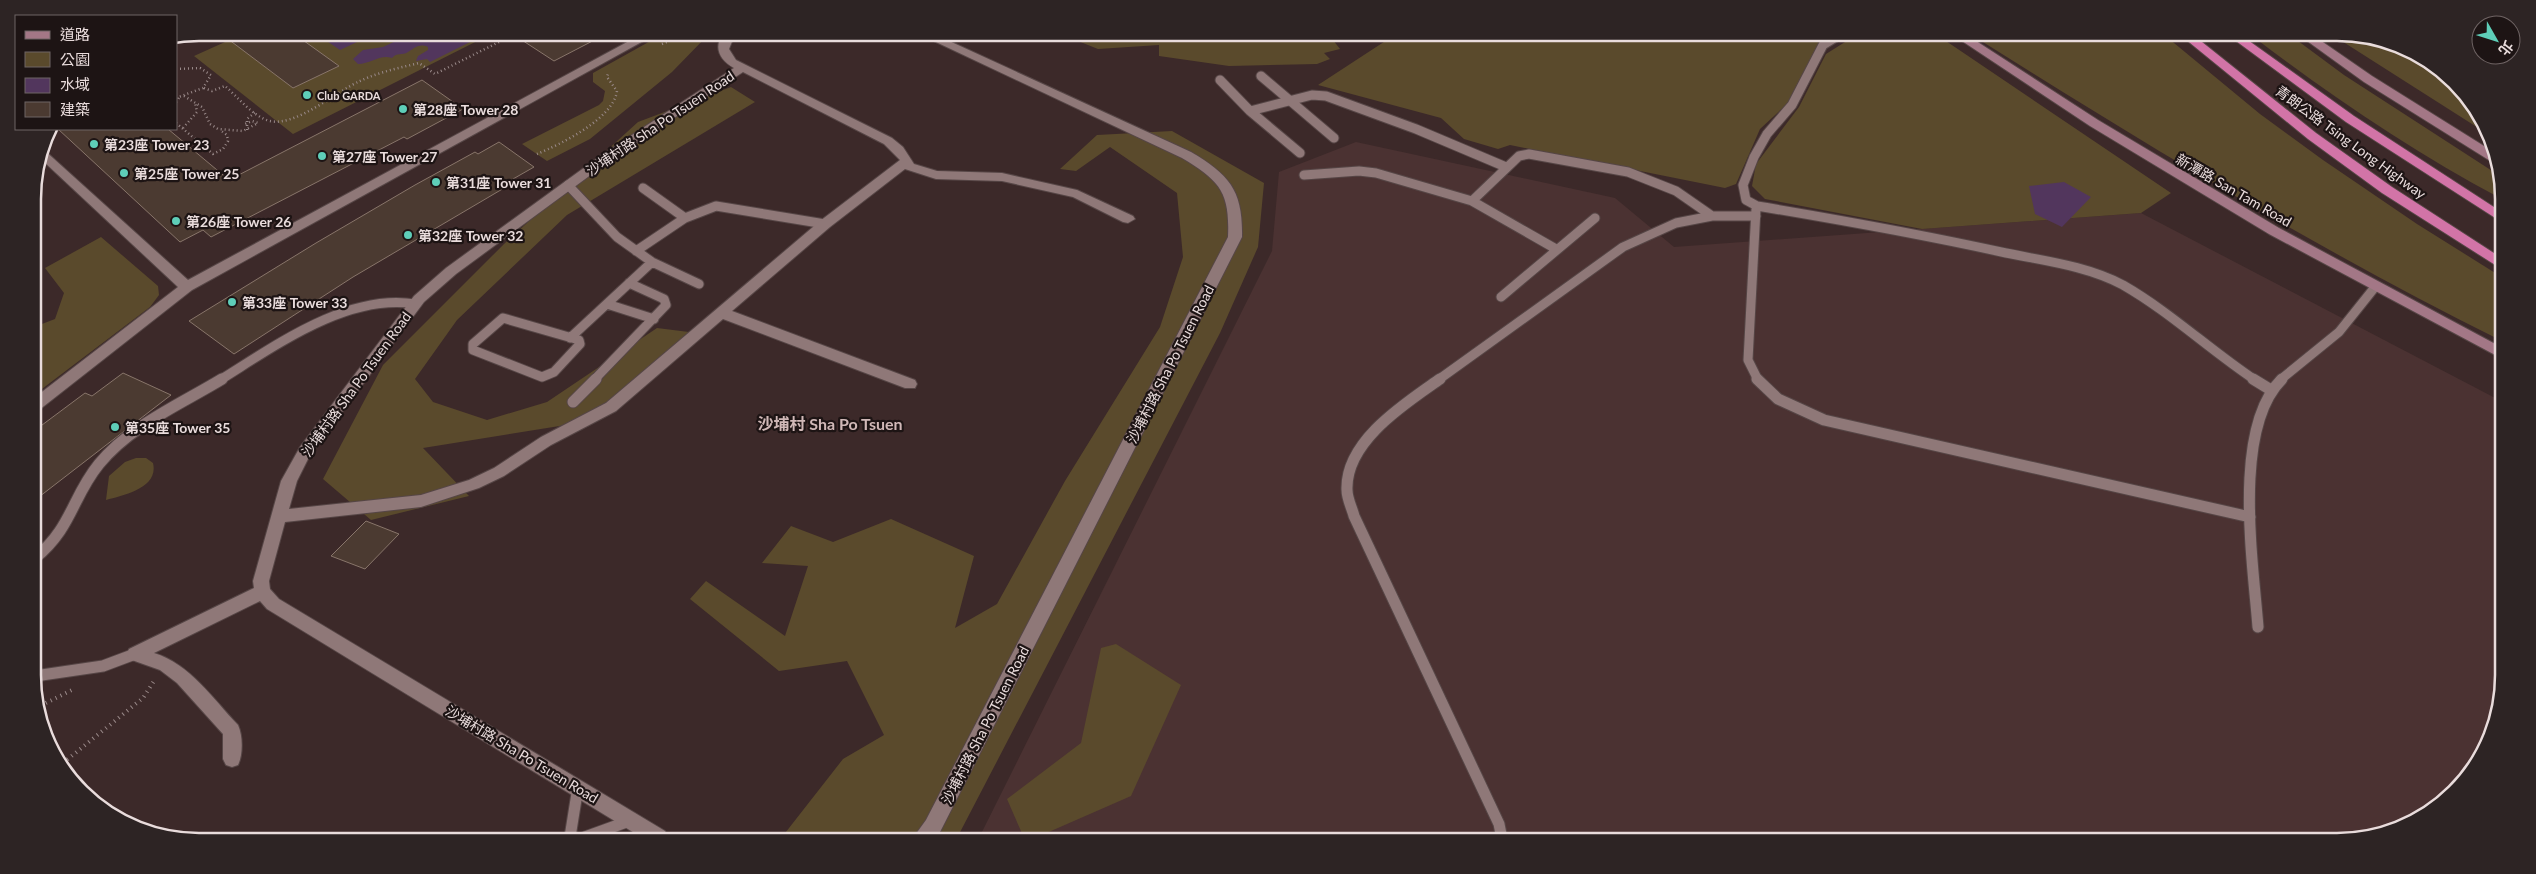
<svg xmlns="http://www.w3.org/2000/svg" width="2536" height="874" font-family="Lato,'Noto Sans TC',sans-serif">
<rect width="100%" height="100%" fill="#3c2929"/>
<!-- built -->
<path fill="#4b3232" d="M1356 142 1615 198 1674 247 2141 213 2499 400 2498 718 2475 768 2438 807 2390 833 2347 841 979 838 1272 251 1279 172Z"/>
<!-- green -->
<path fill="#5a4a2c" d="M245 33H493L293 134 194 56Z
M663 34H709L672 72 590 139 547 161 522 144 599 105 603 101 605 91 593 82V73Z
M1063 35 1338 36 1333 40 1340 49 1324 53 1330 59 1317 64 1229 66 1159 56V45L1098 49Z
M1393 36 1822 37 1787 104 1760 129 1736 184 1725 188 1510 145 1498 149 1464 139 1441 118 1318 85Z
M1906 37H1940L2171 193 2141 213 1922 229 1765 199 1752 186 1756 164 1799 107 1826 54 1845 42Z
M1975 37 2168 38 2260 114 2323 160 2417 224 2500 276V340C2319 250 2146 145 1975 37Z
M2255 38H2294L2344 75 2500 176V198C2415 153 2332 97 2255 38Z
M2337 38H2380L2432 63 2462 89 2483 131Z
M731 87 755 102 567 215 457 320 415 379 433 402 487 420 547 402 657 328 705 334 597 420 423 448 469 496 371 520 323 479 383 365 504 244 638 122Z
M1172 131 1264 183 1258 247 1220 333 957 838 782 837 843 759 884 735 847 661 779 671 690 599 706 581 785 636 808 566 762 563 791 526 833 542 891 519 974 556 955 628 997 604 1065 481 1160 327 1183 257 1177 193 1110 147 1076 171 1060 169 1097 135Z
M101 237 158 286 159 295 150 307 34 395V327L55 319 64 293 45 268Z
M136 458H146L153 463C159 488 124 495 106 500L109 476 125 462Z
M1116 644 1181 685 1131 796 1035 838H1024L1007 799 1081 743 1101 648Z"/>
<!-- water -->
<path fill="#52365d" d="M315 33H376L340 50Z
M413 33H478L482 36 430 62 427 59 416 61 418 56 428 50V47C419 43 415 48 408 52 402 56 397 52 392 58 380 54 371 64 358 64L353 59 363 50 383 47Z
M2064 182 2091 197 2062 227 2035 214 2029 186Z"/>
<!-- building -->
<path fill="#4b3a31" stroke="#88756a" d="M220 33H293L339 66 293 88Z
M511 33H556L606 34 554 61Z
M422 80 463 109 407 139 404 137 211 237 203 230 180 242 58 129H168L229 180Z
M499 142 534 167 513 179 516 181 353 277 234 354 189 321 316 243 415 185 475 152 478 154Z
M123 373 171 395 35 500 34 431 85 393 92 396Z
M366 521 399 534 365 569 331 556Z"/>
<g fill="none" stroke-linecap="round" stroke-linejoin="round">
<!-- lane-far1 casing -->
<g stroke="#564646" stroke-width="11">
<path id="lane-far1" d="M1836 37 1823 45 1792 105 1767 134 1754 157 1743 185 1746 200 1757 206C1841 220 1924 235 2006 253 2045 261 2087 266 2123 285 2170 312 2210 350 2255 380
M1261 76 1334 138
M1220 80 1250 111 1300 153
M1250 111 1312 95 1326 96 1416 129 1506 167
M1304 175 1359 171 1376 173 1472 201 1556 249
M568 185 617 237 652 262 699 284
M643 188 685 218
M1472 201 1519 156 1529 154 1628 172 1676 191 1712 216
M1756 209 1748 360 1758 380
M636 251 685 218 716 206 825 224
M1501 297 1595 218
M607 304 654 319
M503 318 579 340 580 344 554 372 542 377 473 350V344Z
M570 338 652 262
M220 380C275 346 347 293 415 304
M594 380 666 305 664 299 629 283
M1438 380 1623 247 1676 223 1712 216H1756
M2280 380 2339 332 2375 287"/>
</g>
<!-- lane casing -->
<g stroke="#564646" stroke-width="13">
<path id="lane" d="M1440 379C1406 403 1345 441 1347 490 1347 499 1352 508 1354 516L1499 824 1502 839
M1757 379 1778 399 1824 420 2250 517
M2253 379 2271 390
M573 402 596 379
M35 558C72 528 72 497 99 464 131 425 181 404 222 379
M2258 627C2253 562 2232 428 2282 379
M35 676 103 666 135 654
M570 837 578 787
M585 837 632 820"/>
</g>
<!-- street casing -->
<g stroke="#564646" stroke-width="2">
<path id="street" d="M642 34H656L192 290 39 410 34 412V398L178 287 41 159 43 149 188 280Z
M723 34H735L729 49 736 60 892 138 903 147 914 164 937 171 1002 173 1077 190 1133 216 1135 219 1128 223 1123 222 1073 197 1002 181 936 179 905 169 830 227 732 311 915 380 917 384 915 388H905L723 319 616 411 551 445 504 476 479 488 421 507 285 522 269 581 270 589 279 599 665 831 667 837H641L267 609 260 601 154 653C190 664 213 699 238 725 243 736 243 755 238 765L232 767 226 765 223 759V734L177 683 160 670 129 659 127 654 129 649 254 588 253 581 281 481 300 447 414 296 446 268 603 154 734 68C720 60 713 48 723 34ZM743 72 884 144 900 160 820 221 606 403 541 437 494 468 469 480 421 495 289 509 297 481 310 455 424 302 456 274 611 160Z
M919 34H934L1191 152C1230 175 1243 191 1242 237L940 832 935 838H913L926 820 1228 237C1230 192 1220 181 1182 158Z"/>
</g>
<!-- secondary casing -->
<g stroke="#564646" stroke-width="2">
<path id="secondary" d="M1956 37H1970L2098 120 2279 228 2499 346V357L2269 234 2090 126Z
M2303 38H2317L2372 76 2492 151 2498 162H2492L2364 82Z"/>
</g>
<!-- highway casing -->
<g stroke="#564646" stroke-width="2">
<path id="highway" d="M2184 38H2197L2316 133 2392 187 2500 257V268L2382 193 2308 139Z
M2232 38H2245L2354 116 2500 211V221L2346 122Z"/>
</g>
<!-- path-far1 -->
<path stroke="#9a8a8a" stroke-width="2.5" stroke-dasharray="1 3" stroke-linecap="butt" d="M1355 38 1359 36
M662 44 686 34
M176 69 200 68 211 75 203 88 176 98
M204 88 212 91 225 86C238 97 253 117 270 121 296 127 337 91 360 81 379 72 399 68 419 63L435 74 501 41 490 33
M184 96 202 107 210 124 218 129 243 131 258 123 252 121 245 124
M176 102 179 98
M176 123 213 154 223 149 228 141 227 135 220 130
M183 128 197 112 195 102
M247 130V119L257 111
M537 154C561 144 613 119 617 91L607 77 608 74"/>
<!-- path -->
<path stroke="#9a8a8a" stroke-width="4" stroke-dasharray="1 4.5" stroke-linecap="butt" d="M36 708 72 690
M63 763 143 698 154 681"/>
<!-- lane-far1 -->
<use href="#lane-far1" stroke="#8f7878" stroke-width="9"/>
<!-- lane -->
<use href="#lane" stroke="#8f7878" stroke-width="11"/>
<!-- street -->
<use href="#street" fill="#8f7878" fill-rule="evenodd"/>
<!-- secondary -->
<use href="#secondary" fill="#a37786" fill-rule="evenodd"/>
<!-- highway -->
<use href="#highway" fill="#d274a7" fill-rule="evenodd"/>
</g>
<!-- markers -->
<g fill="#5eceb8" stroke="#1d1414" stroke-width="2">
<circle cx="307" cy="95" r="5"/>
<circle cx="403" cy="109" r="5"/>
<circle cx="94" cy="144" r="5"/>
<circle cx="322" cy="156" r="5"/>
<circle cx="124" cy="173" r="5"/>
<circle cx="436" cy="182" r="5"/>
<circle cx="176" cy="221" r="5"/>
<circle cx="408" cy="235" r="5"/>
<circle cx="232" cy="302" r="5"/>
<circle cx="115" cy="427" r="5"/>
</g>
<g text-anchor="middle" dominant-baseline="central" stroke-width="4.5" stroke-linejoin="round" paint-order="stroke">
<!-- far-poi labels -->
<g font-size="11" font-weight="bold" fill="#e9dcdc" stroke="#1d1414" text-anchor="start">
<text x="317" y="95">Club GARDA</text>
</g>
<!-- poi labels -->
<g font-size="14" font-weight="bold" fill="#e9dcdc" stroke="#1d1414" text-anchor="start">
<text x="413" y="109">第28座 Tower 28</text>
<text x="104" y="144">第23座 Tower 23</text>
<text x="332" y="156">第27座 Tower 27</text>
<text x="134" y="173">第25座 Tower 25</text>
<text x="446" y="182">第31座 Tower 31</text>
<text x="186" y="221">第26座 Tower 26</text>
<text x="418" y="235">第32座 Tower 32</text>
<text x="242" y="302">第33座 Tower 33</text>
<text x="125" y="427">第35座 Tower 35</text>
</g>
<!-- street labels -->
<g font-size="14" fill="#e9dcdc" stroke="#1d1414">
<text transform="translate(660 123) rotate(-34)">沙埔村路 Sha Po Tsuen Road</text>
<text transform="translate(2351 142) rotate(36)">青朗公路 Tsing Long Highway</text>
<text transform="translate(2234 190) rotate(30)">新潭路 San Tam Road</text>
<text transform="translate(1170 364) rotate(-63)">沙埔村路 Sha Po Tsuen Road</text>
<text transform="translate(356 384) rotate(-54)">沙埔村路 Sha Po Tsuen Road</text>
<text transform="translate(985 725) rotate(-63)">沙埔村路 Sha Po Tsuen Road</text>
<text transform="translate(522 754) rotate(31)">沙埔村路 Sha Po Tsuen Road</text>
</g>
<!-- quarter labels -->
<g font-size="16" font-weight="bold" fill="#d0b8b7" stroke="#1d1414">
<text x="830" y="423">沙埔村 Sha Po Tsuen</text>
</g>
</g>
<!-- crop -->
<path d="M0 0H2536V874H0ZM199 41H2337A158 158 0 0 1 2495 199V675A158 158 0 0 1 2337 833H199A158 158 0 0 1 41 675V199A158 158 0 0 1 199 41Z" fill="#2d2424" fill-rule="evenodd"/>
<path fill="none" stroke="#e9dcdc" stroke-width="2.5" d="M199 41H2337A158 158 0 0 1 2495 199V675A158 158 0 0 1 2337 833H199A158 158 0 0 1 41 675V199A158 158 0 0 1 199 41Z"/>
<!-- legend -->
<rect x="15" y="15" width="162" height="115" fill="#1d1414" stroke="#6f6464"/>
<rect x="25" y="31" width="25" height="8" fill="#a37786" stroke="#6f6464"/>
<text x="60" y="40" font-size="15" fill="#e9dcdc">道路</text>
<rect x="25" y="52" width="25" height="15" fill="#5a4a2c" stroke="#6f6464"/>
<text x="60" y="65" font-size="15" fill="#e9dcdc">公園</text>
<rect x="25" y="78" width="25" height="15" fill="#52365d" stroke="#6f6464"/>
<text x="60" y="90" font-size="15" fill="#e9dcdc">水域</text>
<rect x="25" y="102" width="25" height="15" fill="#4b3a31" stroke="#6f6464"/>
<text x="60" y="115" font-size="15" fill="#e9dcdc">建築</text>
<!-- north arrow -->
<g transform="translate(2496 40) rotate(129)"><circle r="24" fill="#1d1414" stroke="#6f6464"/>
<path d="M0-4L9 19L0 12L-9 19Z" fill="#5eceb8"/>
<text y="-8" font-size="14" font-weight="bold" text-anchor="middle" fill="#e9dcdc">北</text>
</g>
</svg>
